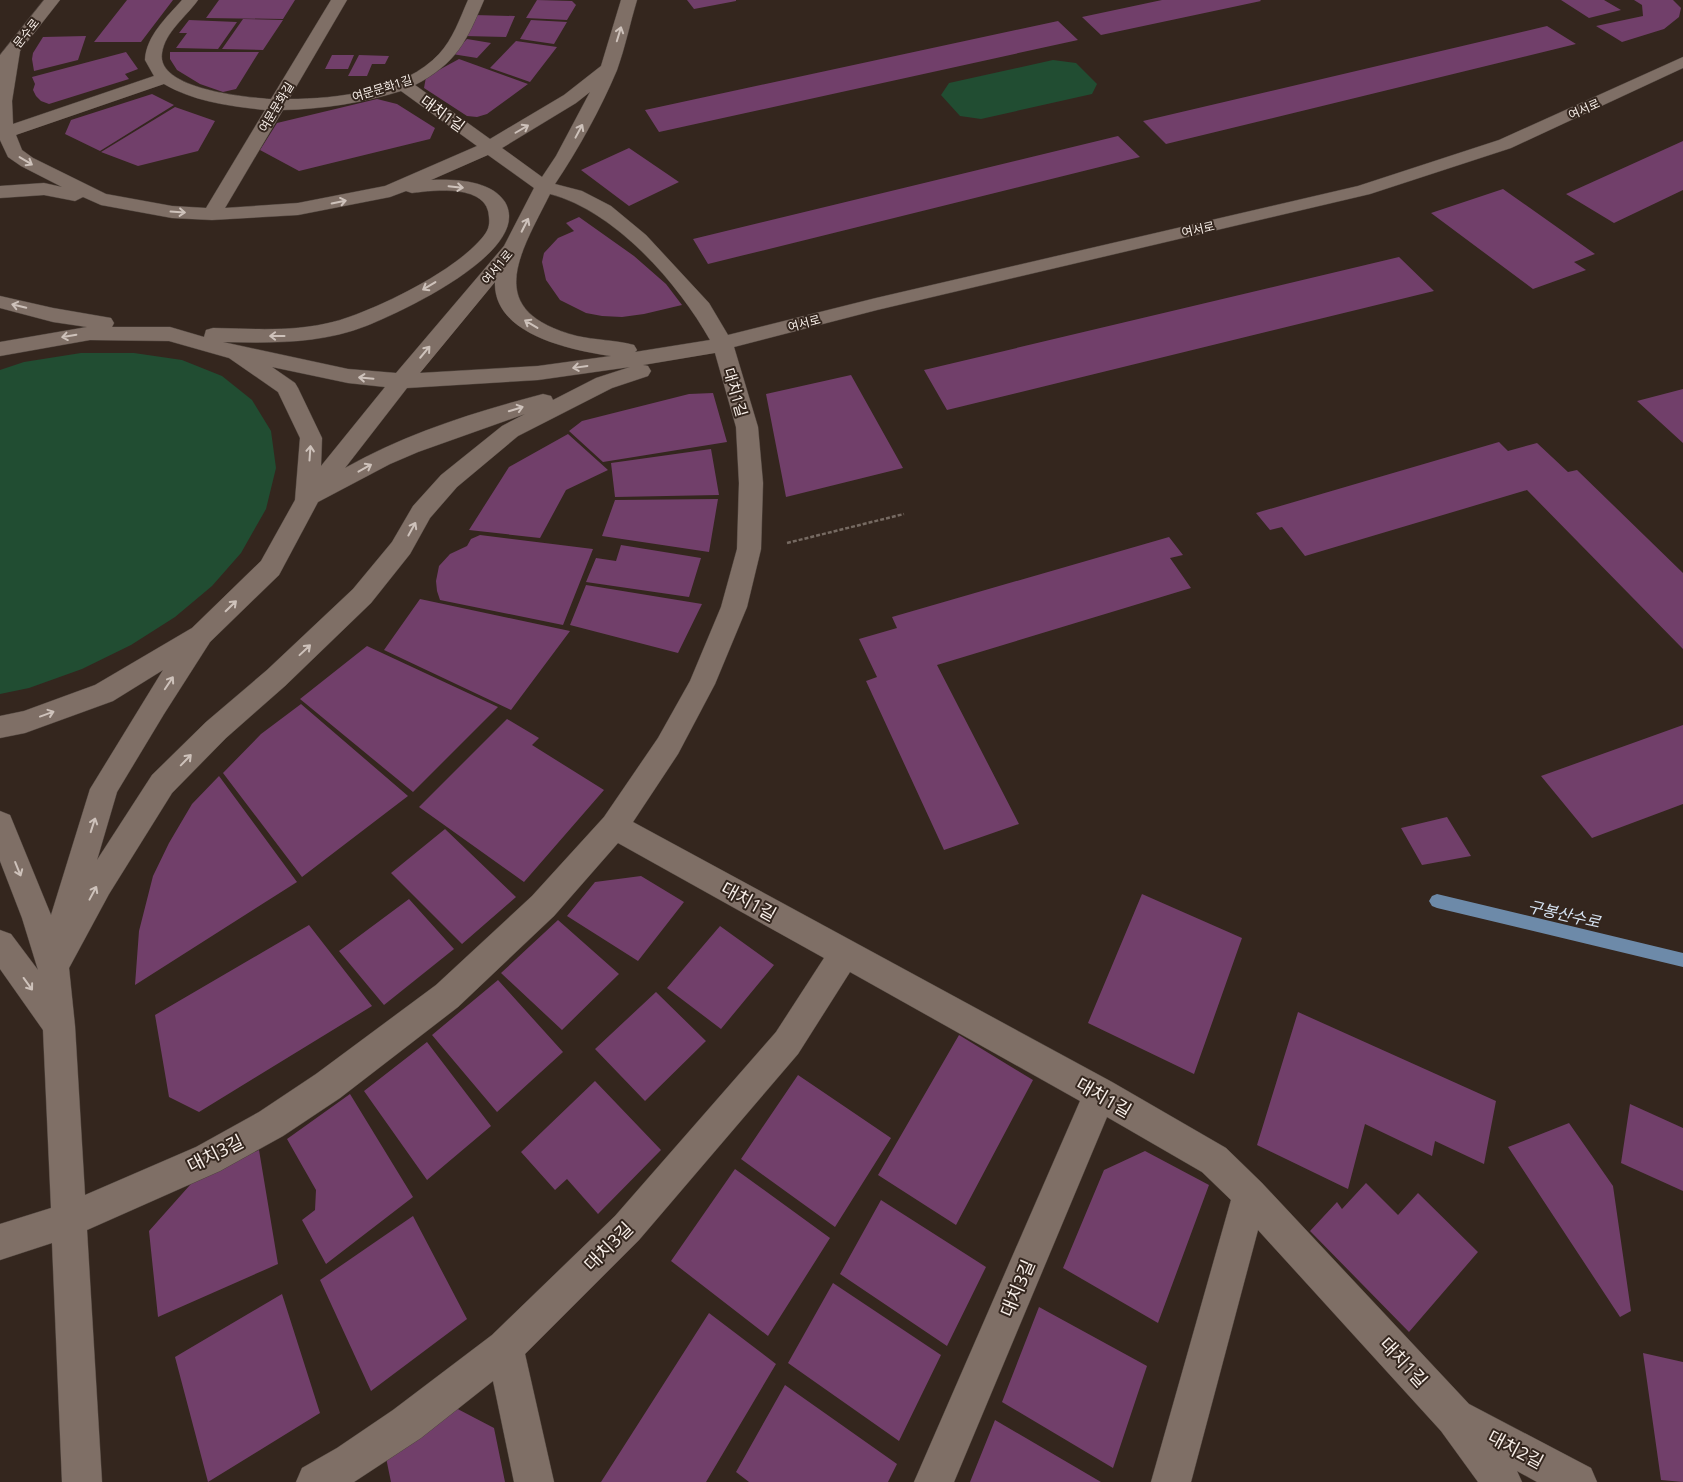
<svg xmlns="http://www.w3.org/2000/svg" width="1683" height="1482" font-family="'Open Sans','Noto Sans KR',sans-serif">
<rect width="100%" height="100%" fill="#34261e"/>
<!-- green -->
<path fill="#214d32" d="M1053 60 1076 63 1097 84 1092 94 981 119 960 116 941 95 949 83Z
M81 353H134L182 360 222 376 252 400 271 431 276 468 266 509 241 553 212 586 175 617 131 645 82 669 29 688 0 694V370L24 362Z"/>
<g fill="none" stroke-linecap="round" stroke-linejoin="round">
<!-- stream -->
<path fill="#6d8aa9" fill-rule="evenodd" d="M1437 894 1683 953V967L1437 908 1432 906 1429 901 1432 896Z"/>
</g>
<!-- building -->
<path fill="#713f6a" d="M127 0H173L141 42H94Z
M219 0H295L283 19 206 18Z
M537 0 572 1 576 5 567 20 526 18Z
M687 0H736V1L694 9Z
M1162 0H1260L1261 1 1101 35 1082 17Z
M1561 0H1604L1621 10 1589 18Z
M1634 0H1673L1681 8 1679 17 1664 29 1622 42 1596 26 1643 16 1642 5Z
M474 15 515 16 506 37 464 36Z
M243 19 283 20 263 50 222 49Z
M189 20 237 22 218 49 176 48 187 33H179Z
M531 20 567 22 554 44 520 39Z
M1058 21 1078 40 659 132 645 110Z
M1547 26 1576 44 1166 144 1143 121Z
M86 36 78 60 34 71 32 59 33 53 43 37Z
M467 39 491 43 477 58 452 54Z
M516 41 557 47 530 82 490 68Z
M126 52 138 69 125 74 129 79 49 104 41 101 36 96 33 90 35 84 32 77Z
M170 52H259L236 89 223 92 200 84 177 70 170 59Z
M332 55H354L348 69H325Z
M359 55 389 56 385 64H372L367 76H348Z
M459 59 528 84 487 114 477 117 467 116 424 88 426 77Z
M152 94 174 105 100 151 65 134 71 120Z
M377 99 397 104 435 128 430 139 299 171 260 150 277 123Z
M175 107 215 121 198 151 138 166 101 152Z
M1118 136 1140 157 708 264 693 239Z
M1683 141V190L1614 223 1566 194Z
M629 148 679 182 629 206 581 170Z
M1503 189 1595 254 1574 262 1586 270 1533 289 1431 213Z
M579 217 634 256 666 284 682 305 644 314 622 317 602 316 586 313 560 300 546 280 542 262 544 253 558 238 574 231 566 223Z
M1399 257 1434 291 947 410 924 370Z
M851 375 903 468 786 497 766 394Z
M1683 389V443L1637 401Z
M713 393 727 442 603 462 569 431 582 421 689 394Z
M568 434 608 470 566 490 540 538 469 530 509 467Z
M1499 442 1508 451 1537 443 1568 472 1577 470 1683 573V649L1527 490 1305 556 1282 527 1270 530 1256 513Z
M711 449 719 495 615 497 611 463Z
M718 499 709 552 602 536 615 500Z
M480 535 593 549 563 625 440 600 437 591 436 581 439 566 450 554 467 546 471 539Z
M1169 537 1183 555 1170 558 1191 588 937 665 1019 824 944 850 866 681 877 677 859 639 897 628 892 617Z
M621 545 701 558 689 597 586 582 596 558 616 561Z
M586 585 702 604 678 653 570 625Z
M420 599 570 631 511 710 384 650Z
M367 646 498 707 413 792 300 699Z
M301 704 408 796 302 877 223 773 261 734Z
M507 719 539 738 532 745 604 790 524 882 419 807Z
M1683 725V804L1592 838 1541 776Z
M219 776 297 882 135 985 139 931 153 876 169 843 192 804Z
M1447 817 1471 856 1422 865 1401 828Z
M445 829 516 897 462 944 391 873Z
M641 876 684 902 638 961 567 916 595 882Z
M1142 894 1242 938 1194 1074 1088 1023Z
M409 899 454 949 384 1005 339 951Z
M558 920 619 974 562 1030 501 973Z
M309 925 372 1006 199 1112 169 1097 155 1015Z
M720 926 774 965 721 1029 667 988Z
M498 980 563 1052 497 1112 432 1035Z
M656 992 706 1041 645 1101 595 1049Z
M1298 1012 1496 1101 1484 1164 1435 1141 1432 1156 1365 1124 1348 1189 1257 1145Z
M959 1035 1033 1080 956 1225 878 1175Z
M427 1042 491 1126 427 1180 364 1091Z
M798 1075 891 1138 835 1227 741 1159Z
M595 1081 661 1150 598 1214 567 1179 555 1190 521 1152Z
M350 1094 413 1197 326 1264 302 1220 315 1210 316 1190 287 1139Z
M1630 1104 1683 1128V1191L1621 1163Z
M1569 1123 1613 1186 1631 1311 1620 1317 1508 1147Z
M259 1150 278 1264 158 1317 149 1231 198 1176Z
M1145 1151 1209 1185 1158 1323 1063 1268 1104 1170Z
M735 1169 830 1238 768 1336 671 1261Z
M1366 1183 1398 1215 1418 1193 1478 1252 1409 1332 1310 1231 1337 1202 1342 1209Z
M881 1200 986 1267 947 1346 840 1274Z
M413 1216 467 1319 371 1391 320 1280Z
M833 1283 941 1355 899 1441 788 1363Z
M282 1294 320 1413 208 1482 175 1357Z
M1039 1307 1147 1366 1113 1468 1002 1402Z
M709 1313 776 1364 706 1482H601Z
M1643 1353 1683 1362V1482L1661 1480Z
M785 1385 897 1464 888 1482H749L736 1472Z
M450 1405 494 1428 505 1482H391L385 1453Z
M995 1420 1101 1482H970Z"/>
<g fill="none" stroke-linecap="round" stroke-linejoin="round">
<!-- minor casing -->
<g stroke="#50453e" stroke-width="1">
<path id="minor" d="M44 0H60L20 51 12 101 13 124 154 76 145 60C146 36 167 17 182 0H198C186 17 165 32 162 53 156 89 246 97 269 99H271L331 0H347L289 99C336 99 405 91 439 54 453 39 460 18 468 0H484C466 42 457 63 415 85L490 139 564 95 601 66 621 0H637C630 23 625 48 617 70 600 110 579 148 555 184L582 191 611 206 646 235 709 303 728 335 876 298 1358 186 1499 140 1683 57V68L1511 148 1370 194 877 310 734 347 758 427 763 483 761 549 747 607 715 684 678 754 633 822 1112 1082 1226 1148 1262 1183 1469 1404 1591 1468 1597 1482H1537L1517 1471 1522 1482H1478L1441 1431 1258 1230 1191 1482H1151L1231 1200 1202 1172 1107 1117 954 1482H914L1080 1101 850 972 798 1054 639 1240 525 1354 554 1482H514L493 1381 421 1438 354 1482H296L302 1468 337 1448 393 1410 492 1335 615 1216 776 1032 824 958 618 843 554 916 458 1007 340 1098 283 1136 220 1171 87 1230 102 1482H62L52 1243 0 1260V1224L51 1208 43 1030 0 969V930L11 934 38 970 22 918 0 861V811L10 815 51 915 90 789 163 670 113 701 25 733 0 738V716L24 711 95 685 192 628 261 561 295 500 300 438 278 392 229 358 169 341 90 340 0 356V342L87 327 53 322 0 308V296L53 308 111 318 114 323 112 327H170L204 337 206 330 213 328C258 329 305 333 349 317 389 303 455 270 482 238 488 231 490 226 489 217 488 184 435 190 412 193L406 191 390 197 298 215 212 220 172 218 101 205 83 197 75 201 44 195 0 198V186L44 183 62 187 21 166 8 157 0 140V55ZM164 84C195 102 230 106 265 110L206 208 172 206 106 194 33 158 22 150 16 135ZM401 91 477 146 385 186 298 203 225 208 283 110C323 109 362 103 401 91ZM590 92 556 156 542 177 502 148 576 103ZM488 155 534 188 504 246 396 373 348 369 223 342C271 343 320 344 366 326 399 313 534 251 505 202 491 180 454 179 431 180ZM550 194C615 211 678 283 710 340L635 352 637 350 634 345C615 340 595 340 577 336 482 311 519 256 550 194ZM495 282C493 335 572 350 611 356L538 366 420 373ZM715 353 736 427 739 483 737 549 721 607 690 681 658 738 604 817 532 896 436 985 316 1074 259 1112 196 1147 85 1195 75 1026 69 968 109 894 172 793 226 738 285 686 371 603 410 554 430 518 457 487 518 436 612 388 648 376 651 371 648 366 643 365ZM272 367 348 383 385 387 321 466 322 438 298 388 295 383ZM630 367 596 378 553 400 551 396 543 394C475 412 407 433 345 468L407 388 538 380ZM525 414 502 426 441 475 413 506 392 542 353 589 267 670 206 722 152 775 97 860 117 792 164 714 210 642 279 575 318 502 390 464 418 452Z"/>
</g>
<!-- path -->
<path stroke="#766a62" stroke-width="2.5" stroke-dasharray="4 2" stroke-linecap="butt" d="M787 543 904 514"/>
<!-- minor -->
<use href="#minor" fill="#7f6f66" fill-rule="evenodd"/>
</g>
<!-- one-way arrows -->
<defs><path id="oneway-shaft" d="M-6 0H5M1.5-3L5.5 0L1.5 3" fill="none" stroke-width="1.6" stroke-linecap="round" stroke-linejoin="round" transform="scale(1.25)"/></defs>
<g stroke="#cec2bb">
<use href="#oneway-shaft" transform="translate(619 34) rotate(-73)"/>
<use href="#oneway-shaft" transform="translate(522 129) rotate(-30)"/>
<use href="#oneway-shaft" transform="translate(579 131) rotate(-62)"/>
<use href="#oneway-shaft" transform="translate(26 161) rotate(31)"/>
<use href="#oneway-shaft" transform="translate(456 187) rotate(6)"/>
<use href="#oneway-shaft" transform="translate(339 202) rotate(-12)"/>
<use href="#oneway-shaft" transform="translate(178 212) rotate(4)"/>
<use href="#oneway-shaft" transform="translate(525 225) rotate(-63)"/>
<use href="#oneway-shaft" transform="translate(429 286) rotate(149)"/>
<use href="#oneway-shaft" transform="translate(19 306) rotate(-166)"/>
<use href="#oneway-shaft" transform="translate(531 324) rotate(-149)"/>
<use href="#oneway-shaft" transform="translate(69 336) rotate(170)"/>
<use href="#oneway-shaft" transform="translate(277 336) rotate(-180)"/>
<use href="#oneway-shaft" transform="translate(425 352) rotate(-50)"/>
<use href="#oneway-shaft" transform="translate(580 367) rotate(172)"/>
<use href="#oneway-shaft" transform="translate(366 378) rotate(-175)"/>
<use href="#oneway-shaft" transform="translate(516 409) rotate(-17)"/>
<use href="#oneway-shaft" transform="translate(310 453) rotate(-86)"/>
<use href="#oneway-shaft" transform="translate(365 468) rotate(-29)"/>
<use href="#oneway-shaft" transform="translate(412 529) rotate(-61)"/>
<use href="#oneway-shaft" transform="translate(231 606) rotate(-44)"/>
<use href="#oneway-shaft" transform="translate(305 650) rotate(-43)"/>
<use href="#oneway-shaft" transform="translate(169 683) rotate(-56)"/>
<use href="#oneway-shaft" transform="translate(47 714) rotate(-20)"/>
<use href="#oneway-shaft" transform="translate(186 760) rotate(-46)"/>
<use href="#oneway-shaft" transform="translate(93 825) rotate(-72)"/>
<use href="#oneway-shaft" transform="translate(18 869) rotate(68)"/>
<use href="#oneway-shaft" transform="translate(93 893) rotate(-62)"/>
<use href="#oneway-shaft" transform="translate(28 984) rotate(54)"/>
</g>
<g text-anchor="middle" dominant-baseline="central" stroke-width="4" stroke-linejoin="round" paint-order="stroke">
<!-- far-street labels -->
<g font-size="12" fill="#f8efe9" stroke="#34261e">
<text transform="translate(26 33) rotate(-52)">문수로</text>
<text transform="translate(382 88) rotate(-17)">여문문화1길</text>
<text transform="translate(276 107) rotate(-59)">여문문화길</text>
<text transform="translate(1584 109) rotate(-24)">여서로</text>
<text transform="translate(1198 229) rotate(-13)">여서로</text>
<text transform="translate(497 267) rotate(-50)">여서1로</text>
<text transform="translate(804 323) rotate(-15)">여서로</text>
</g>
<!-- street labels -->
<g font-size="15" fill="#f8efe9" stroke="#34261e">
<text transform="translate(443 113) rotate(36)">대치1길</text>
<text transform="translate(736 392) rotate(74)">대치1길</text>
</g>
<!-- water labels -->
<g font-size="16" font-style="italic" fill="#d6e3f2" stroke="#34261e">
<text transform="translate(1564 914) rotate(13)">구봉산수로</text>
</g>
<!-- near-street labels -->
<g font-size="18" fill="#f8efe9" stroke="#34261e">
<text transform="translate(749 901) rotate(29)">대치1길</text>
<text transform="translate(1104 1097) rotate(30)">대치1길</text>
<text transform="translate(215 1153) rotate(-27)">대치3길</text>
<text transform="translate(608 1246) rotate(-45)">대치3길</text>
<text transform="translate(1017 1288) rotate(-67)">대치3길</text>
<text transform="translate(1404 1362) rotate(47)">대치1길</text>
<text transform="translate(1516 1449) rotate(28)">대치2길</text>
</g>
</g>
</svg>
